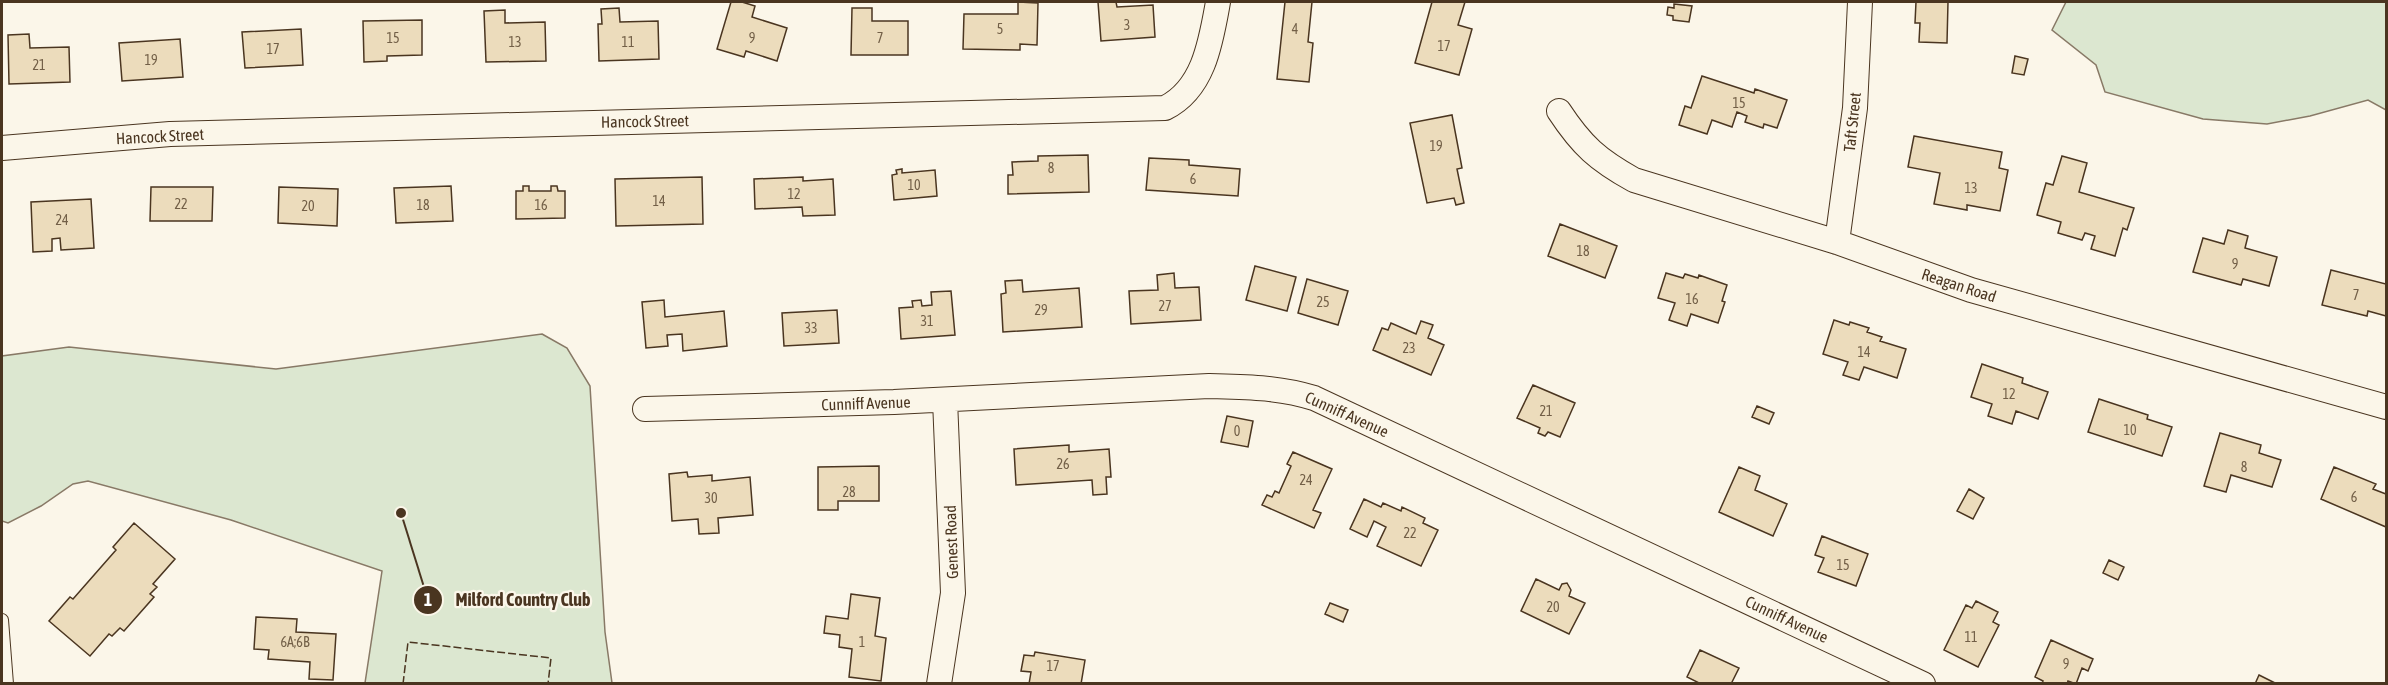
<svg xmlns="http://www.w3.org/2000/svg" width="2388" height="685" font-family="'Asap Condensed',sans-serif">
<rect width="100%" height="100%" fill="#fbf6e9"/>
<!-- green -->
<path fill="#dce7d0" stroke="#887966" stroke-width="1.5" d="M2066 2H2386V110L2368 100 2310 116 2267 124 2203 119 2105 92 2096 65 2052 30Z
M542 334 567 348 590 386 605 632 612 683H365L382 571 231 520 88 481 73 484 41 506 8 523 2 521V356L69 347 276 369Z"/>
<!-- building -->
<path fill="#ecdcbc" stroke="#4a3520" stroke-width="1.5" d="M731 2H742L755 6 752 17 787 28 777 61 746 51 744 57 717 49Z
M1018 2 1038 3 1037 45 1020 44V50L963 49 964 14H1018Z
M1098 2H1116L1117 7 1153 5 1155 37 1101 41Z
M1285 2H1312L1308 42 1313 43 1309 82 1277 79Z
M1432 2H1465L1458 25 1472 29 1459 75 1415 63Z
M1916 2H1948L1947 43 1919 42 1920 23H1915Z
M1674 4 1692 6 1689 22 1673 20V16L1667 15 1668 7 1674 8Z
M619 8 620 22 658 21 659 59 599 61 598 24H602L601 9Z
M852 8H872V21H908V55H851Z
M505 10V23L545 22 546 61 486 62 484 11Z
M422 20V55L387 56V61L364 62 363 21Z
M301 29 303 65 245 68 242 32Z
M29 34 30 48 69 47 70 82 9 84 8 35Z
M180 39 183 77 122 81 119 43Z
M2015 56 2028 59 2024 75 2012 73Z
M1702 76 1754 93 1755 89 1787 100 1777 128 1764 124 1763 128 1745 122 1747 116 1737 112 1732 127 1712 120 1707 134 1679 125 1685 106 1691 108Z
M1452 115 1462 168 1457 169 1464 203 1456 205 1454 198 1427 203 1410 123Z
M1914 136 2002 152 1999 168 2008 170 2000 211 1967 205V210L1934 204 1940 173 1908 167Z
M1088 155 1089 192 1008 194V175H1013L1012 162 1038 161V156Z
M2062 156 2087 163 2079 192 2134 208 2127 230 2123 228 2115 256 2091 249 2095 236 2085 233 2082 240 2058 233 2061 222 2037 215 2046 183 2053 185Z
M1149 158 1189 160V165L1240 169 1238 196 1146 190Z
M902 169V173L935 170 937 196 894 200 892 175 897 174 896 170Z
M702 177 703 224 616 226 615 179Z
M803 177V181L833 179 835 215 803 216 802 207 755 209 754 179Z
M451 186 453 221 396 223 394 188Z
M523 186H529V191H551V186H557L558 191H565V218L516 219V191H523Z
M151 187H213L212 221H150Z
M279 187 338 189 337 226 278 223Z
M91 199 94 248 61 250 60 238 52 239V251L33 252 31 202Z
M1560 224 1617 246 1605 278 1548 256Z
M2228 230 2248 236 2245 248 2277 257 2269 286 2243 279 2241 285 2193 272 2203 238 2224 244Z
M1255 266 1296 277 1287 311 1246 300Z
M2331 270 2386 284V316L2368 311 2367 316 2322 305Z
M1174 273 1175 288 1199 287 1201 320 1131 324 1129 291 1158 290 1157 275Z
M1666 273 1683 278 1685 274 1698 278 1699 275 1727 285 1722 301 1725 302 1718 323 1691 314 1687 326 1669 320 1675 303 1658 298Z
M1307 279 1348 291 1338 325 1298 313Z
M1022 280 1023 292 1079 288 1082 327 1003 332 1001 294 1006 293 1005 281Z
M951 291 955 335 901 339 899 308 913 307 912 301 921 300 922 306 932 305 931 292Z
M664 300 665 317 724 311 727 346 683 351 682 334 667 335 668 346 646 348 642 302Z
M837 310 839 343 784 346 782 313Z
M1834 320 1849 325 1850 322 1869 328 1867 332 1882 337 1880 341 1906 349 1897 378 1864 367 1859 380 1843 375 1848 362 1823 354Z
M1421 321 1433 325 1428 338 1444 345 1431 375 1373 350 1382 328 1388 330 1391 323 1416 334Z
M1982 364 2023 378 2022 383 2048 392 2038 419 2016 411 2012 424 1988 416 1992 404 1971 397Z
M1533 385 1575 403 1560 437 1548 432 1545 436 1538 433 1540 428 1517 418Z
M2099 399 2148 415 2147 419 2172 427 2162 456 2088 432Z
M1757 406 1774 413 1769 424 1752 417Z
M1227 416 1253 421 1248 447 1221 442Z
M2220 433 2261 445 2259 453 2281 460 2272 487 2231 475 2226 492 2204 486Z
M1069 445V452L1109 449 1111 477H1106L1107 494 1093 495 1092 480 1016 485 1014 449Z
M1293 452 1332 469 1313 510 1321 513 1314 528 1262 505 1267 495 1272 497 1275 491 1279 493 1291 466 1287 464Z
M879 466V501H838V510H818V467Z
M1739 467 1760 476 1755 490 1787 504 1773 536 1719 512Z
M2334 467 2376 484 2373 489 2386 494V527L2321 499Z
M687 472 688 477 712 475V481L750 477 753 515 718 518 719 533 699 534 698 519 672 521 669 474Z
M1969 489 1984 498 1973 519 1957 511Z
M1364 499 1381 507 1383 503 1401 511 1402 507 1425 518 1423 523 1438 530 1421 566 1377 546 1386 527 1374 521 1367 537 1350 529Z
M134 523 175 559 153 584 157 587 150 594 154 597 124 631 120 628 112 636 109 634 90 656 49 621 70 597 73 599 116 550 113 547Z
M1822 536 1868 554 1856 586 1818 572 1824 558 1815 555Z
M2109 560 2124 567 2118 580 2103 573Z
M1536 579 1559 590 1562 584 1567 583 1571 590 1569 596 1585 603 1569 634 1521 611Z
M851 594 880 598 875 636 886 638 881 681 849 677 852 649 839 647 840 635 824 633 826 616 848 619Z
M1976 601 1998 612 1993 622 1999 625 1978 667 1944 650 1966 605 1972 608Z
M1330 603 1348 610 1343 622 1325 614Z
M256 617 297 619 296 632 336 634 333 680 309 679 310 662 268 659 269 650 254 649Z
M2051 640 2093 659 2088 671 2082 668 2076 684 2068 681 2067 684H2042L2043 681 2035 677Z
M1700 650 1739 668 1731 684H1701L1687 677Z
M1035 652 1085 660 1081 684H1029L1031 672 1021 671 1024 655 1034 656Z
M2259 675 2277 684H2255Z"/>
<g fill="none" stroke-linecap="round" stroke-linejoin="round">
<!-- service casing -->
<g stroke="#4a3520" stroke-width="14">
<path id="service" d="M2 620 7 684"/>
</g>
<!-- minor casing -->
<g stroke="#4a3520" stroke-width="26">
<path id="minor" d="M1559 111C1582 146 1598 160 1634 180L1837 242 1971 290 2386 407
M2 148 170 134 1165 108C1204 89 1211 41 1218 2
M1837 242 1855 108 1860 2
M645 409 894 402 1209 386C1245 387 1279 387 1314 398L1923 684
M939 684 953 593 945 400"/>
</g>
<!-- service -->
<use href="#service" stroke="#fbf6e9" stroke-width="12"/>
<!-- minor -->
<use href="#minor" stroke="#fbf6e9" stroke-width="24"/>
<!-- fence -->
<path stroke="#4a3520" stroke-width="1.5" stroke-dasharray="8 3" stroke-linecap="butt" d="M403 684 408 642 551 658 548 684"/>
</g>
<g text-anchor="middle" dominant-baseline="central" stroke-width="4.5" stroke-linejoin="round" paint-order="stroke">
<!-- number labels -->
<g font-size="14" fill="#725f47">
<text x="1127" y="25">3</text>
<text x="1000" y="29">5</text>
<text x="1295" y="29">4</text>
<text x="393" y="38">15</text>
<text x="752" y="38">9</text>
<text x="880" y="38">7</text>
<text x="515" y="42">13</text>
<text x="628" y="42">11</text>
<text x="1444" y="46">17</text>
<text x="273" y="49">17</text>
<text x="151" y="60">19</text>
<text x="39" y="65">21</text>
<text x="1739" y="103">15</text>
<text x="1436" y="146">19</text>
<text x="1051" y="168">8</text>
<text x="1193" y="179">6</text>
<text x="914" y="185">10</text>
<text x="1971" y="188">13</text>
<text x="794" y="194">12</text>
<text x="659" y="201">14</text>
<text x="181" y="204">22</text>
<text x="423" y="205">18</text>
<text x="541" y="205">16</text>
<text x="308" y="206">20</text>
<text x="62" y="220">24</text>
<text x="1583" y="251">18</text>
<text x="2235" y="264">9</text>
<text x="2356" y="295">7</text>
<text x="1692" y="299">16</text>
<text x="1323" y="302">25</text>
<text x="1165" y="306">27</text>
<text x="1041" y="310">29</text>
<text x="927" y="321">31</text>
<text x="811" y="328">33</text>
<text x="1409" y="348">23</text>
<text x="1864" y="352">14</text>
<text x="2009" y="394">12</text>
<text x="1546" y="411">21</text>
<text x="2130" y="430">10</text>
<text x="1237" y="431">0</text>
<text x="1063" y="464">26</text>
<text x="2244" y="467">8</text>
<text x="1306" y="480">24</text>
<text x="849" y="492">28</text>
<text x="2354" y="497">6</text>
<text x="711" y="498">30</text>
<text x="1410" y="533">22</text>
<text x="1843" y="565">15</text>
<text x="1553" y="607">20</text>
<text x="1971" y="637">11</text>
<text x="295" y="642">6A;6B</text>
<text x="862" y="642">1</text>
<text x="2066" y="664">9</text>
<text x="1053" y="666">17</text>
</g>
<!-- street labels -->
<g font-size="16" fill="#4a3520" stroke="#fbf6e9">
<text transform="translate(645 121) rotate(-1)">Hancock Street</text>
<text transform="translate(1852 122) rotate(-84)">Taft Street</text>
<text transform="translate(160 136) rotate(-3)">Hancock Street</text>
<text transform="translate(1959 285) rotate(18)">Reagan Road</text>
<text transform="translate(866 403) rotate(-2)">Cunniff Avenue</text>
<text transform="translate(1347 414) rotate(24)">Cunniff Avenue</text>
<text transform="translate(951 542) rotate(-92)">Genest Road</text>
<text transform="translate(1787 619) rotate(25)">Cunniff Avenue</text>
</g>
</g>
<!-- callouts -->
<path fill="none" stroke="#4a3520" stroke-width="2" d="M401 513L428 600"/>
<g fill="#4a3520" stroke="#fbf6e9" stroke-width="2">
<circle cx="401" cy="513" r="6"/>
<circle cx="428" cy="600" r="15"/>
</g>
<g font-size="18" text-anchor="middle" font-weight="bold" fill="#fff">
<text x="428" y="606">1</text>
</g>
<g font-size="18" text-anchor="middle" font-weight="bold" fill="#4a3520" stroke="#fbf6e9" stroke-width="4.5" stroke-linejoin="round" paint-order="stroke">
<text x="523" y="606">Milford Country Club</text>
</g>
<!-- border -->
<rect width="2388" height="685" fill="none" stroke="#4a3520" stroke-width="6"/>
</svg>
